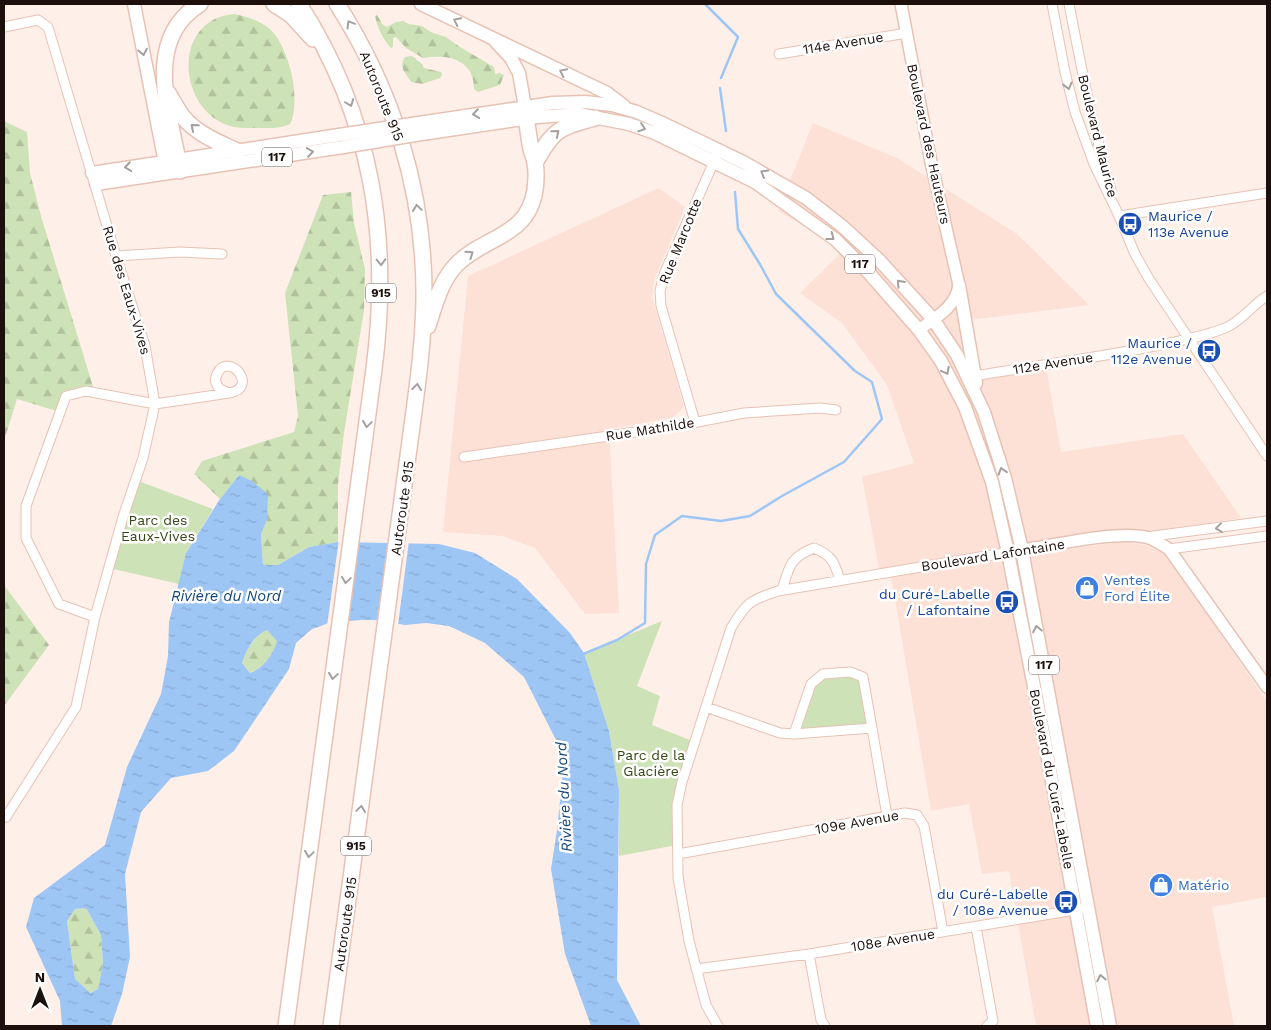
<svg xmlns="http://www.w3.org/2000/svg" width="1271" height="1030" font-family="'Work Sans',sans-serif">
<defs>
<pattern id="forest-firs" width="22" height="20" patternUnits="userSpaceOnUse" patternTransform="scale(1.25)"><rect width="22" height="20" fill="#cee2b7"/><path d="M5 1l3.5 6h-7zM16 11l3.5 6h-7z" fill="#b0c19c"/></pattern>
<pattern id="water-ripples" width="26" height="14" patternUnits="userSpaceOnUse" patternTransform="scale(1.25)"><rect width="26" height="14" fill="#9ec6f5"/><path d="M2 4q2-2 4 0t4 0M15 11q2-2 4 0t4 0" fill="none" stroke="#88a9d1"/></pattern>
</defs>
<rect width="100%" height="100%" fill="#ffefe9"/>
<!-- built -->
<path fill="#fde0d6" d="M813 123 897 158 1017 234 1089 305 969 320 976 379 1046 367 1061 452 1183 434 1241 518 1008 553 880 574 862 477 914 463 887 385 842 323 800 293 845 249 778 211Z
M659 188 685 207 654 280 652 297 684 407 672 418 609 429 619 613 585 614 535 548 503 536 443 532 468 276Z
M1121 542 1145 545 1167 555 1267 702V897L1212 907 1234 1026H1113L1025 555Z
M1008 558 1092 1026H1036L1009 871 982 874 969 804 931 811 891 576Z"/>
<!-- green -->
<path fill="#cee2b7" d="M136 480 213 509 186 553 179 584 109 568Z
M662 621 637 686 660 696 652 725 695 742 682 782 677 845 619 856V790L609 731 584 653Z
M822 674 863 677 872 728 794 734 811 684Z"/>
<!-- forest -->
<path fill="url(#forest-firs)" d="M234 14C245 16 261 21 270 29 289 47 302 100 290 124 280 129 267 128 256 128 249 128 240 128 233 127 176 112 171 19 234 14Z
M377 15 383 25 387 27 396 22 403 21 409 24 422 26 431 32 446 37 460 47 494 67 495 74 500 73 504 75 500 85 478 92 474 89C474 58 446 54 423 58L406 48 396 37 393 38V47L391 48C383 40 377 26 375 16Z
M412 56 422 64 424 68 441 72 442 74 440 78 422 84 411 82C406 73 398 68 405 57Z
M4 121 27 132 30 173 41 216 95 393 66 396 60 412 17 399 4 441Z
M351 192 354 223 365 269 364 310 344 433 338 484V542L309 547 278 565H263L261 534 267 520 239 475 220 499 194 474 202 461 294 432 298 416 285 293 323 195Z
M4 585 49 645 4 706Z
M267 630 278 641C272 656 264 666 250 673L242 663C248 649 252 637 267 630Z
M86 908 101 935 103 963 98 989 89 993 75 979 67 921 75 909Z"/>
<!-- water -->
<path fill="url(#water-ripples)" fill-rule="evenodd" d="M239 475 252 481 268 494 267 520 261 534 263 565H278L309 547 338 542 439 544 475 553 517 579 570 633 584 653 609 731 619 790 617 980 641 1026H591L565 954 551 869 557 830 563 772 558 744 524 677 485 643 449 626 426 623 405 625 375 620H361L328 623 321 626 312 629 296 643 289 669 234 751 208 771 171 778 141 812 125 874 130 957 122 994 111 1026H62L60 1001 26 927 34 898 105 845 127 767 161 694 168 656 169 622 186 553 220 499ZM267 630 277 641C273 655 264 667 250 673L242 663C248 648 252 637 267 630ZM86 908 101 935 103 963 98 989 90 993 75 979 67 921 75 909Z"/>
<!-- pier -->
<path fill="#ffefe9" d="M339 539H357L336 625 327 626Z
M403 540 409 541 398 625 379 623Z"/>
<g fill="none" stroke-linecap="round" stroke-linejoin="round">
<!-- stream -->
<path stroke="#9ec6f5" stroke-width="2.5" d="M705 4 738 37 721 78
M720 88 726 131
M581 655 617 640 645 623 646 564 655 535 682 516 721 521 750 516 782 496 844 462 882 419 872 382 855 371 776 294 761 266 738 229 735 192"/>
<!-- street casing -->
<g stroke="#e7c2b4" stroke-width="11">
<path id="street" d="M1052 4 1065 72 1075 112 1094 164 1119 216 1135 254 1149 279 1267 456
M1069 4C1081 66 1093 128 1111 190
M4 27 38 20 48 27 116 256 145 346 155 404 143 458 123 517 95 617 76 707 6 817 4 816
M779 54 907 33
M1119 216 1267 193
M116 256 180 252 222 254
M974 376C1035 366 1095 358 1155 346 1178 341 1203 337 1225 328 1242 321 1252 305 1267 296
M695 422 661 306 660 291 665 272 716 157
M464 457 677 426 744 413 820 408 836 410
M1146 537 1267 521
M1169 549 1267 536
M782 590C789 567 790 557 814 548 833 556 834 562 840 580
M95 617 59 604 26 538V506L66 396 86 391 155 404 229 393C260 388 229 350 217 374 214 380 216 385 220 389L229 393
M706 707 780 733 794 734 872 728 887 816
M794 734 811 684 823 674 850 672 863 677 872 728
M678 854 905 813 917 815 924 826 943 932
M976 927 993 1021 987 1026
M809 954 821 1020 825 1026
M696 969 809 954 1081 909
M718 1026 706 1005 689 941 678 877 677 805 682 782 731 628C746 603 750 600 778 591L1022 550"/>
</g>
<!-- secondary casing -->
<g stroke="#e7c2b4" stroke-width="14">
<path id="secondary" d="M901 4 931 162 959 285C956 307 936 317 919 330
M1022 550C1055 545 1113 531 1145 537 1153 538 1162 545 1169 549L1267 687"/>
</g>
<!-- primary casing -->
<g stroke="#e7c2b4" stroke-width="15">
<path id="primary" d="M134 4 166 168
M421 4 607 93 624 106
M496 42 511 58 519 73 526 113
M412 124 553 103 585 102 612 105 637 112 662 123 743 162 806 198 842 226 880 261 933 319 957 355 984 412 1005 478 1022 550 1110 1026
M415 135 537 117 578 114 629 124 655 133 755 182 836 240 868 272 919 330 941 361 965 407 992 482 1008 553 1045 743 1097 1026
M92 173 339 135
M96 184 343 147
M959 285 976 383"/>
</g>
<!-- highway casing -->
<g stroke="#e7c2b4" stroke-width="18">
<path id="highway" d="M274 4 291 15 313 39
M168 93C173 101 177 109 183 117 197 134 218 142 237 151
M535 163C553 130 559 127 595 118
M180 171C171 117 141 40 200 4
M428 326C435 304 441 280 457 264 485 236 528 237 535 190 536 182 537 172 535 164 535 159 532 154 531 149 529 139 528 129 526 118
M286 1026 374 369C391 237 372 117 299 4
M331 1026 412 426C418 382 424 338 424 294 424 190 393 91 337 4"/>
</g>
<!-- street -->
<use href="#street" stroke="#fff" stroke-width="9"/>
<!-- secondary -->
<use href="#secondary" stroke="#fff" stroke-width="11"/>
<!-- primary -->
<use href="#primary" stroke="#fff" stroke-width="12"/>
<!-- highway -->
<use href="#highway" stroke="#fff" stroke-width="15"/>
<!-- primary-bridge casing -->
<g stroke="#e7c2b4" stroke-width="15" stroke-linecap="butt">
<path id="primary-bridge" d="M339 135 412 124
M343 147 415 135"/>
</g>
<!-- primary-bridge -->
<use href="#primary-bridge" stroke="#fff" stroke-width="12"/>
</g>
<!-- one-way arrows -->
<defs><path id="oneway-chevron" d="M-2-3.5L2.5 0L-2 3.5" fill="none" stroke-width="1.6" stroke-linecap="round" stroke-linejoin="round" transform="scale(1.25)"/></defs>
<g stroke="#a59f9e">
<use href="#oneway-chevron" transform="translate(457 21) rotate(-154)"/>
<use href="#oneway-chevron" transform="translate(350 24) rotate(-121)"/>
<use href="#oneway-chevron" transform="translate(143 52) rotate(79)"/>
<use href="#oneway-chevron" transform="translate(563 72) rotate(-154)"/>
<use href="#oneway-chevron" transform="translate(1068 86) rotate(76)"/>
<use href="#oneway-chevron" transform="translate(350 103) rotate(69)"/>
<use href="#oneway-chevron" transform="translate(476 114) rotate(171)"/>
<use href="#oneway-chevron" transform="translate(194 127) rotate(-139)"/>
<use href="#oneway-chevron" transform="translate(642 128) rotate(19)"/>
<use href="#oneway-chevron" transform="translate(556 133) rotate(-40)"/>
<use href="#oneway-chevron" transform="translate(310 152) rotate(-9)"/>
<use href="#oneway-chevron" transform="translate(128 167) rotate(171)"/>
<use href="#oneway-chevron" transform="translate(764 173) rotate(-150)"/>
<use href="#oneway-chevron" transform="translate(417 208) rotate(-98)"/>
<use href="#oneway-chevron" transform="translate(831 237) rotate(38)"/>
<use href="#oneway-chevron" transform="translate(470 254) rotate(-35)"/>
<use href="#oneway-chevron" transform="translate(381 262) rotate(88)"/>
<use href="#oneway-chevron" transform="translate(900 283) rotate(-132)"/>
<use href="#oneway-chevron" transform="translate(946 371) rotate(62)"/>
<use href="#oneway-chevron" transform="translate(417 387) rotate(-83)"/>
<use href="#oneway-chevron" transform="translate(367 424) rotate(98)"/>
<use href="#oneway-chevron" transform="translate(1002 471) rotate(-107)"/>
<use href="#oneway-chevron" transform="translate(1219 528) rotate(173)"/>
<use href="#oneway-chevron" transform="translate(346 580) rotate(98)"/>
<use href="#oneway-chevron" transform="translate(1037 629) rotate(-101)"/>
<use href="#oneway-chevron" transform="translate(333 676) rotate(98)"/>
<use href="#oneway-chevron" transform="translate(361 809) rotate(-82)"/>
<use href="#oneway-chevron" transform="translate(309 854) rotate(98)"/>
<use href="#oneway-chevron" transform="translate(1101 978) rotate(-101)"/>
</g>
<!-- icons -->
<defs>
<g id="bus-disc" transform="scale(1.25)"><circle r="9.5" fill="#1a4fb4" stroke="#fff"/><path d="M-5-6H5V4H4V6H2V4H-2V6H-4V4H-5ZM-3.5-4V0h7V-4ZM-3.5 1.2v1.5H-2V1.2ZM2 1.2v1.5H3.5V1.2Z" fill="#fff"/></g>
<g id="shop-disc" transform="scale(1.25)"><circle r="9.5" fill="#3f7fe0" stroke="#fff"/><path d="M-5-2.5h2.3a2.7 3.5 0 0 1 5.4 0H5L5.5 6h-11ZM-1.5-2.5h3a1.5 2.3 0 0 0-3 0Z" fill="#fff"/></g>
</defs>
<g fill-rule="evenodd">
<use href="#bus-disc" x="1130" y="224"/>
<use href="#bus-disc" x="1209" y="351"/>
<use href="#shop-disc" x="1087" y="588"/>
<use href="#bus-disc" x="1007" y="602"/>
<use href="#shop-disc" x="1161" y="885"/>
<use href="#bus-disc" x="1066" y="902"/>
</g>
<g text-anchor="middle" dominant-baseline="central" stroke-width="5" stroke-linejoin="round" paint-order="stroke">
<!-- shield labels -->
<g fill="#fff" stroke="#615855" stroke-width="1">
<rect x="262" y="147.5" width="30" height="19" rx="4"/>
<rect x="845" y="254.5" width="30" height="19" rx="4"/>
<rect x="366" y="283.5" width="30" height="19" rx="4"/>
<rect x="1029" y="655.5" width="30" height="19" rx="4"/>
<rect x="341" y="836.5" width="30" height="19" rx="4"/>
</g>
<g font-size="12" font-weight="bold" fill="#1d100c">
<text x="277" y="157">117</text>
<text x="860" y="264">117</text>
<text x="381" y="293">915</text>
<text x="1044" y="665">117</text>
<text x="356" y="846">915</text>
</g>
<!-- street labels -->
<g font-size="14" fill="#1d100c" stroke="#fff">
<text transform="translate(843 43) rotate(-9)">114e Avenue</text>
<text transform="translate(382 96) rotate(68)">Autoroute 915</text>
<text transform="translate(1098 136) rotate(76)">Boulevard Maurice</text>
<text transform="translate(929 144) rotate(78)">Boulevard des Hauteurs</text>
<text transform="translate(680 241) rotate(-68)">Rue Marcotte</text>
<text transform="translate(127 290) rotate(73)">Rue des Eaux-Vives</text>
<text transform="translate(1053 363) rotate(-9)">112e Avenue</text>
<text transform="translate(650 429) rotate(-9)">Rue Mathilde</text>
<text transform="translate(402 508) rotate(-82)">Autoroute 915</text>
<text transform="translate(993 555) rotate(-9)">Boulevard Lafontaine</text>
<text transform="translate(1052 779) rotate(79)">Boulevard du Curé-Labelle</text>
<text transform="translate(857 822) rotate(-10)">109e Avenue</text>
<text transform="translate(345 924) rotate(-82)">Autoroute 915</text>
<text transform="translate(893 940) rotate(-9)">108e Avenue</text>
</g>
<!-- transit labels -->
<g font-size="14" fill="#164399" stroke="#fff" text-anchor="end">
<text x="1148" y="216" text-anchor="start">Maurice /<tspan x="1148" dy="16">113e Avenue</tspan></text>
<text x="1192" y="343">Maurice /<tspan x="1192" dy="16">112e Avenue</tspan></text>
<text x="990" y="594">du Curé-Labelle<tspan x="990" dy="16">/ Lafontaine</tspan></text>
<text x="1048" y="894">du Curé-Labelle<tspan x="1048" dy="16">/ 108e Avenue</tspan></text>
</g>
<!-- park labels -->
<g font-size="14" fill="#344614" stroke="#fff">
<text x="158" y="520">Parc des<tspan x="158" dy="16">Eaux-Vives</tspan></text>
<text x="651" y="755">Parc de la<tspan x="651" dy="16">Glacière</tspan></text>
</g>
<!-- shop labels -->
<g font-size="14" fill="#366cbe" stroke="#fff" text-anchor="start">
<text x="1104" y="580">Ventes<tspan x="1104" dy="16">Ford Élite</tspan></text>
<text x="1178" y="885">Matério</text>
</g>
<!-- water labels -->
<g font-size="15" font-style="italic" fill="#13467a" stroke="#fff">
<text x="226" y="596">Rivière du Nord</text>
<text transform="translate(564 797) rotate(-93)">Rivière du Nord</text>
</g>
</g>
<!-- border -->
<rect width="1271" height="1030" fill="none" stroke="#1d100c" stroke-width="10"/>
<!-- north arrow -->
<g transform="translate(40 990)" stroke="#ffffff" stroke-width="4" paint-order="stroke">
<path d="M0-4L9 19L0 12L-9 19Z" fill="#1d100c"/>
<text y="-8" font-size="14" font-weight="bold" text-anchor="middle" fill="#1d100c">N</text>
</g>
</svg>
